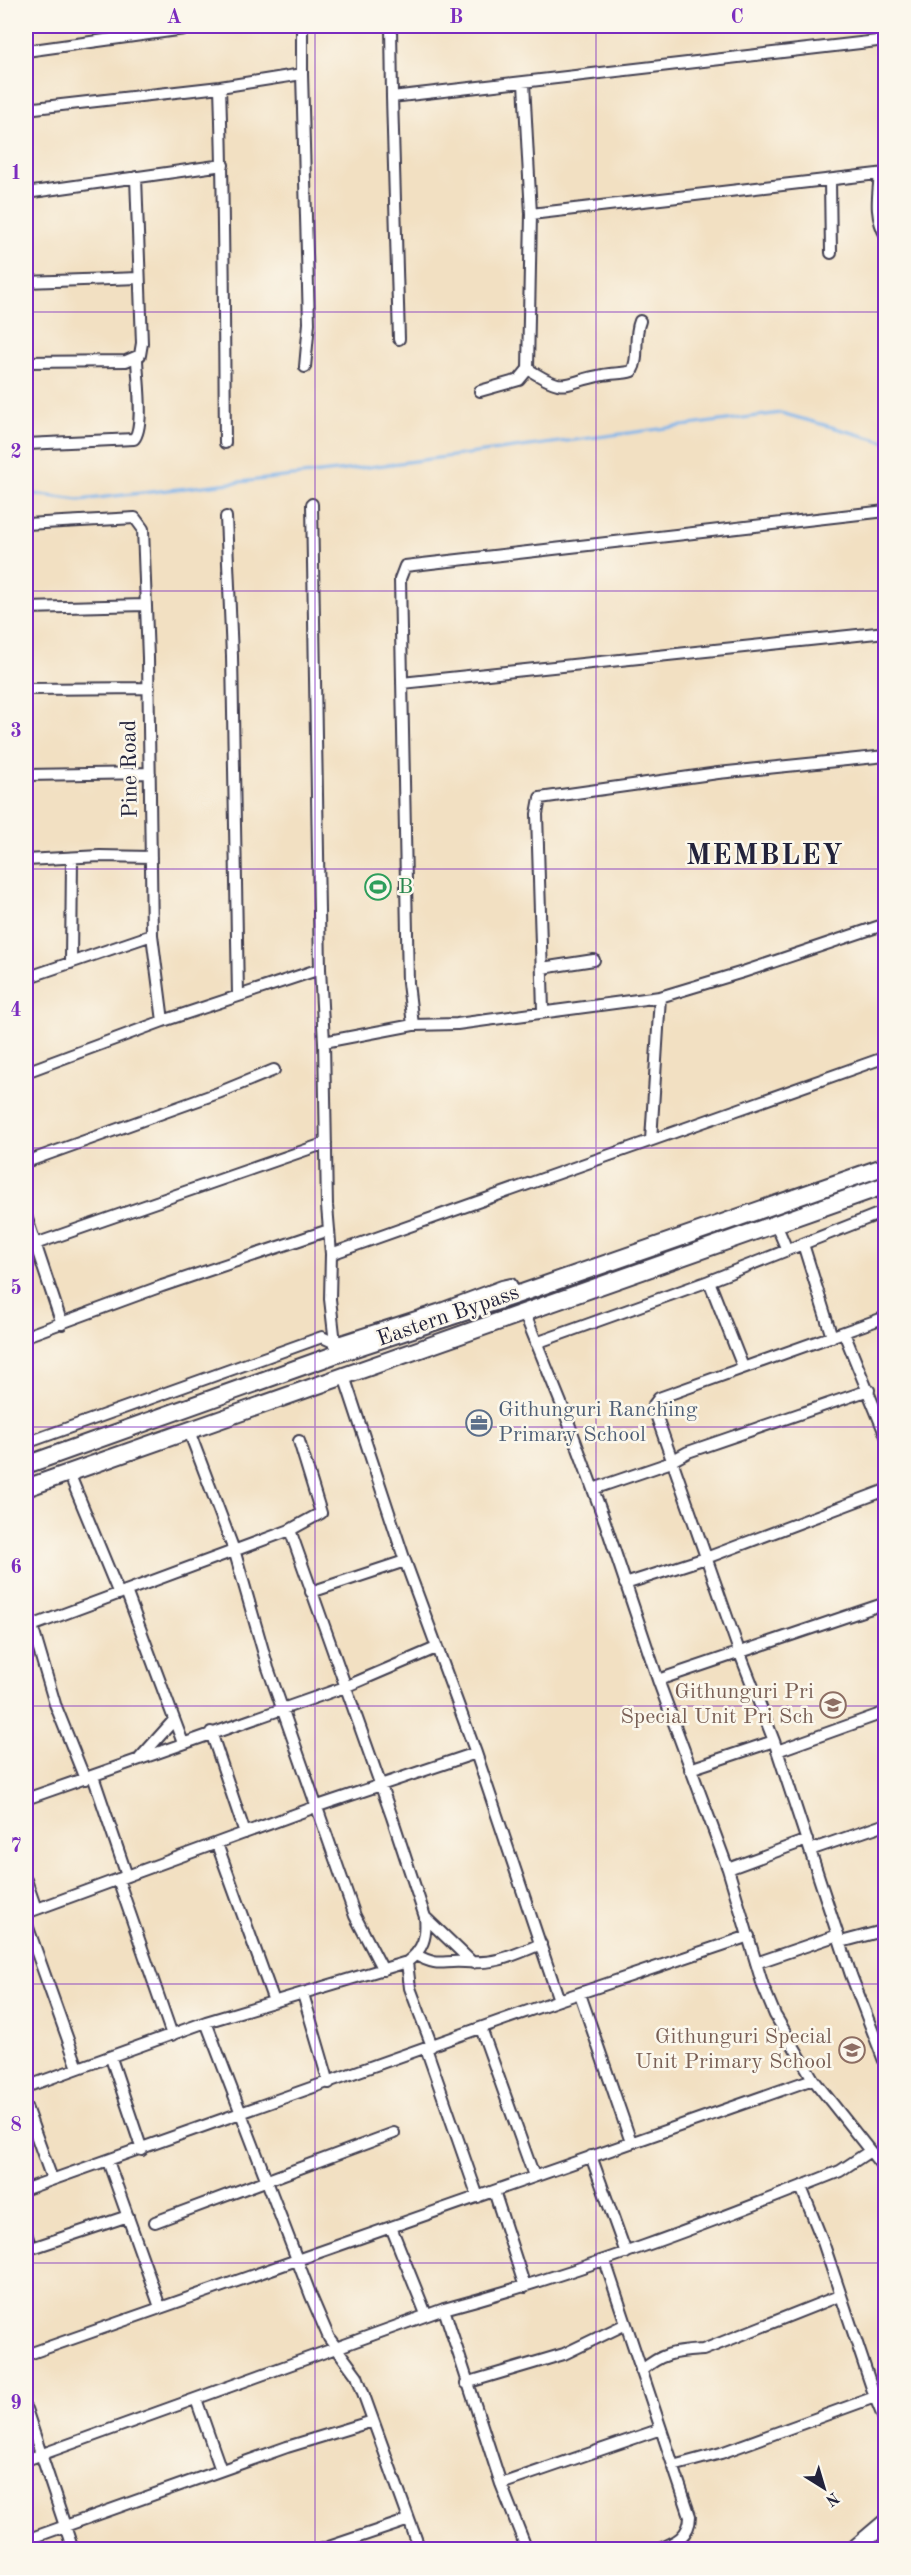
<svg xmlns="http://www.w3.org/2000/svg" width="911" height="2575" font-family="'Old Standard TT',serif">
<rect width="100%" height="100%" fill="#fbf7ec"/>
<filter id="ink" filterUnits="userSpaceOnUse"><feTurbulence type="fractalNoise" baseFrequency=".0167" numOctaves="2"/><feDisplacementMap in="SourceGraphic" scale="12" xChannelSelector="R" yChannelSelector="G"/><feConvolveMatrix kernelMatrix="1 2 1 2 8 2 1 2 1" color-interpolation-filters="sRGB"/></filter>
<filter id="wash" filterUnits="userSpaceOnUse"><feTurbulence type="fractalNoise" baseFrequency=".008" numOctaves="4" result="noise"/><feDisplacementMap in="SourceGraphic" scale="24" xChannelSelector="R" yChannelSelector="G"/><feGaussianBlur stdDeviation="1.35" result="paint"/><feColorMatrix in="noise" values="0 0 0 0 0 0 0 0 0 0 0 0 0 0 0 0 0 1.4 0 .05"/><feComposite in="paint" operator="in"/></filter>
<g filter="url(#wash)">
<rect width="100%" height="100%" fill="#f2e0c2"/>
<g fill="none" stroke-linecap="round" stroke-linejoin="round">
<!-- stream -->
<path stroke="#7cb3eb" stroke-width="3" d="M26 493 79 500 346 470 781 413 886 442"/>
</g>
</g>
<g filter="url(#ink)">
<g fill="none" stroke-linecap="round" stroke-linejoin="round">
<!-- street casing -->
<g stroke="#413e4f" stroke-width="14">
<path id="street" d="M391 26 392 97 886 40
M26 51 206 26
M302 74 309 323 305 367
M524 83 531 214 886 173
M392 97 399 339
M26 109 220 87
M880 174C878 196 874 216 886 236
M830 180 831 253
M26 193 223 165
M26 282 139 278
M26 362 126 361 140 355 142 343 136 177
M528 369C568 395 563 382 603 375 613 373 623 374 632 371 640 358 633 338 640 321
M480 391 519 380 528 369 531 214
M225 443C224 324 224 206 220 87L302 74V26
M26 444 134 439C145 426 137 376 137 358
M312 504 320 969 324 1042
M226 517 232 656 238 995
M26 524 135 518 143 529 148 658 152 935 163 1021
M26 608 145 605
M402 683 886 632
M27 689 149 688
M26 775 150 773
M26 860 100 856 151 857
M71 963 72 858
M542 968 594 960
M26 978 152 935
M543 1010 537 814 540 798 718 773 886 756
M413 1025 408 983 400 579 405 566 886 511
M26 1072 163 1021 320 969
M651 1140 660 997 743 972 886 924
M26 1162 218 1093 274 1070
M26 1216 62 1324
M776 1224 787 1250
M35 1244 326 1143
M803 1244 832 1337
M331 1254 327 1206 324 1042 413 1025 457 1024 660 997
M709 1281 886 1211
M516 1295 511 1284 502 1286 438 1310 335 1343 330 1299 331 1254 886 1057
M524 1312 565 1413 605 1522 658 1680 728 1869 763 1986 775 2015 813 2079 886 2171
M886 1317 659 1398 653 1406 739 1651 774 1741 851 1975 886 2066
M844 1333 886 1436
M26 1336 162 1286 329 1230
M536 1343 709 1281 743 1367
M344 1376 404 1558 476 1753 559 2000
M189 1431 235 1553 268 1668 355 1916 383 1970
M26 1443 322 1337 335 1343 336 1348
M69 1473 119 1594
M593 1489 666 1464 688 1452 869 1390
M290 1530 321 1513 299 1441
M625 1584 706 1558 886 1490
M126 1591 183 1743
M311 1592 405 1561
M32 1626 55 1704 85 1779
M26 1628 290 1530 392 1817 425 1917C427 1937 423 1950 407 1962L206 2022 26 2087
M658 1680 886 1603
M211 1732 245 1833
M777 1751 886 1712
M140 1758 174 1720
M690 1769 774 1741
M93 1776 127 1876
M26 1799 345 1687 436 1648
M217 1844 274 2001
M810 1850 886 1824
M728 1869 807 1840
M118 1879 172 2035
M26 1880 36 1909
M26 1913 318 1806 476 1753
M425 1917 473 1963
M26 1922 78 2068
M841 1942 886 1930
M416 1955C441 1968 441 1960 465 1962 498 1964 511 1956 541 1944
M407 1962 410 1988 432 2046
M756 1963 838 1935
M303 1994 329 2083
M580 1994 631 2142
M206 2022 311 2296 329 2338 357 2376 420 2550
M481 2028 534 2176
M426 2048 478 2197
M111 2058 142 2150
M26 2107 52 2179
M591 2156 626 2253
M108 2161 160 2307
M801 2187 823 2242 875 2397
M26 2189 559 2000 749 1936
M494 2191 525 2287
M155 2222 394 2133
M391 2227 426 2314
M26 2233 31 2248
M26 2250 128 2216
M605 2261 690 2516C690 2537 674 2543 657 2550
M26 2355 813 2079
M641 2371C663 2352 676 2352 703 2350L839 2296
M466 2383 564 2354 626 2324
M196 2399 221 2470
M26 2409 73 2550
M26 2460 444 2309
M673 2466 721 2453 875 2397 886 2424
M501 2484 661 2429
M26 2540 287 2447 373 2421
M320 2550 409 2520
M527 2550 501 2484 444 2309C579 2273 710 2223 840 2171L870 2151"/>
</g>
<!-- primary casing -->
<g stroke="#413e4f" stroke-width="20">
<path id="primary" d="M26 1465 337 1354 516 1295 886 1166
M26 1488 886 1185
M853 2550 886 2522"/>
</g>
<!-- street -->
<use href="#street" stroke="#fff" stroke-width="10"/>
<!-- primary -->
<use href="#primary" stroke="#fff" stroke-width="16"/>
</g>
</g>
<!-- grid -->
<path fill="none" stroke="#7b2cbf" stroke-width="1.5" stroke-opacity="0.55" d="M315 26V2550M596 26V2550M26 312H886M26 591H886M26 869H886M26 1148H886M26 1427H886M26 1706H886M26 1984H886M26 2263H886"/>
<!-- icons -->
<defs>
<g id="stadium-ring" transform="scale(1.35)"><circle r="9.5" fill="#fbf7ec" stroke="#2e9e5b" stroke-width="1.5"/><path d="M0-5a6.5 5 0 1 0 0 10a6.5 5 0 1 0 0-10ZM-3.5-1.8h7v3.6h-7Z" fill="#2e9e5b"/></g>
<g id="office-ring" transform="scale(1.35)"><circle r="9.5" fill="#fbf7ec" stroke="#5c6f8a" stroke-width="1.5"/><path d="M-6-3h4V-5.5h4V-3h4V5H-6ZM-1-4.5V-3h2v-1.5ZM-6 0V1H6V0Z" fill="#5c6f8a"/></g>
<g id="school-ring" transform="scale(1.35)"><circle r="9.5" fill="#fbf7ec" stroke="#8d6e63" stroke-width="1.5"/><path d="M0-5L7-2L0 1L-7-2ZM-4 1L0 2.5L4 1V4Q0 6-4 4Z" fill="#8d6e63"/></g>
</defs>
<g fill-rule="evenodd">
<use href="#stadium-ring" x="378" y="887"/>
<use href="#office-ring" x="479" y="1423"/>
<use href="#school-ring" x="833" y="1705"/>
<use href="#school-ring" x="852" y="2050"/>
</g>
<g text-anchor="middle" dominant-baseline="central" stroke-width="5" stroke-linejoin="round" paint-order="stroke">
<!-- street labels -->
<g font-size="22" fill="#22223b" stroke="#fbf7ec">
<text transform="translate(130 769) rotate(-91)">Pine Road</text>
<text transform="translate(448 1316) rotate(-19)">Eastern Bypass</text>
</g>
<!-- leisure labels -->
<g font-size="22" fill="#27864d" stroke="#fbf7ec" text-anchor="start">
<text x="398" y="887">B</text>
</g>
<!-- service labels -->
<g font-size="22" fill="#4e5e75" stroke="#fbf7ec" text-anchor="start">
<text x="498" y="1410">Githunguri Ranching<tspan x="498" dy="25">Primary School</tspan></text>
</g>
<!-- education labels -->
<g font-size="22" fill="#785e54" stroke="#fbf7ec" text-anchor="end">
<text x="814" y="1692">Githunguri Pri<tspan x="814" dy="25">Special Unit Pri Sch</tspan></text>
<text x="832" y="2037">Githunguri Special<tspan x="832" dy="25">Unit Primary School</tspan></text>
</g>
<!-- district labels -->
<g font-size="28" font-weight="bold" letter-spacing="1.5" fill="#22223b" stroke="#fbf7ec">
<text x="765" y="857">MEMBLEY</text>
</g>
</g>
<!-- margin -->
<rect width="911" height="2575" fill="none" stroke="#fbf7ec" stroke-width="66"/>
<!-- north arrow -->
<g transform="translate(824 2488) rotate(143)" stroke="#fbf7ec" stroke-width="4.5" paint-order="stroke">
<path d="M0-4.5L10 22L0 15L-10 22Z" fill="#22223b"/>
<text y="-9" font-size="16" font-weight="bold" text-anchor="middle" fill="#22223b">N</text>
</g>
<rect x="33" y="33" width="845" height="2509" fill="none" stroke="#7b2cbf" stroke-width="2"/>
<g font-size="20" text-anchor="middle" font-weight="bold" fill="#7b2cbf">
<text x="174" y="23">A</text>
<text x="456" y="23">B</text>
<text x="737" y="23">C</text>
<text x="16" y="179">1</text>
<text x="16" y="458">2</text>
<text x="16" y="737">3</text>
<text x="16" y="1016">4</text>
<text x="16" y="1294">5</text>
<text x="16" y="1573">6</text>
<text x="16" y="1852">7</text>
<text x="16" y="2131">8</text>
<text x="16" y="2409">9</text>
</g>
</svg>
